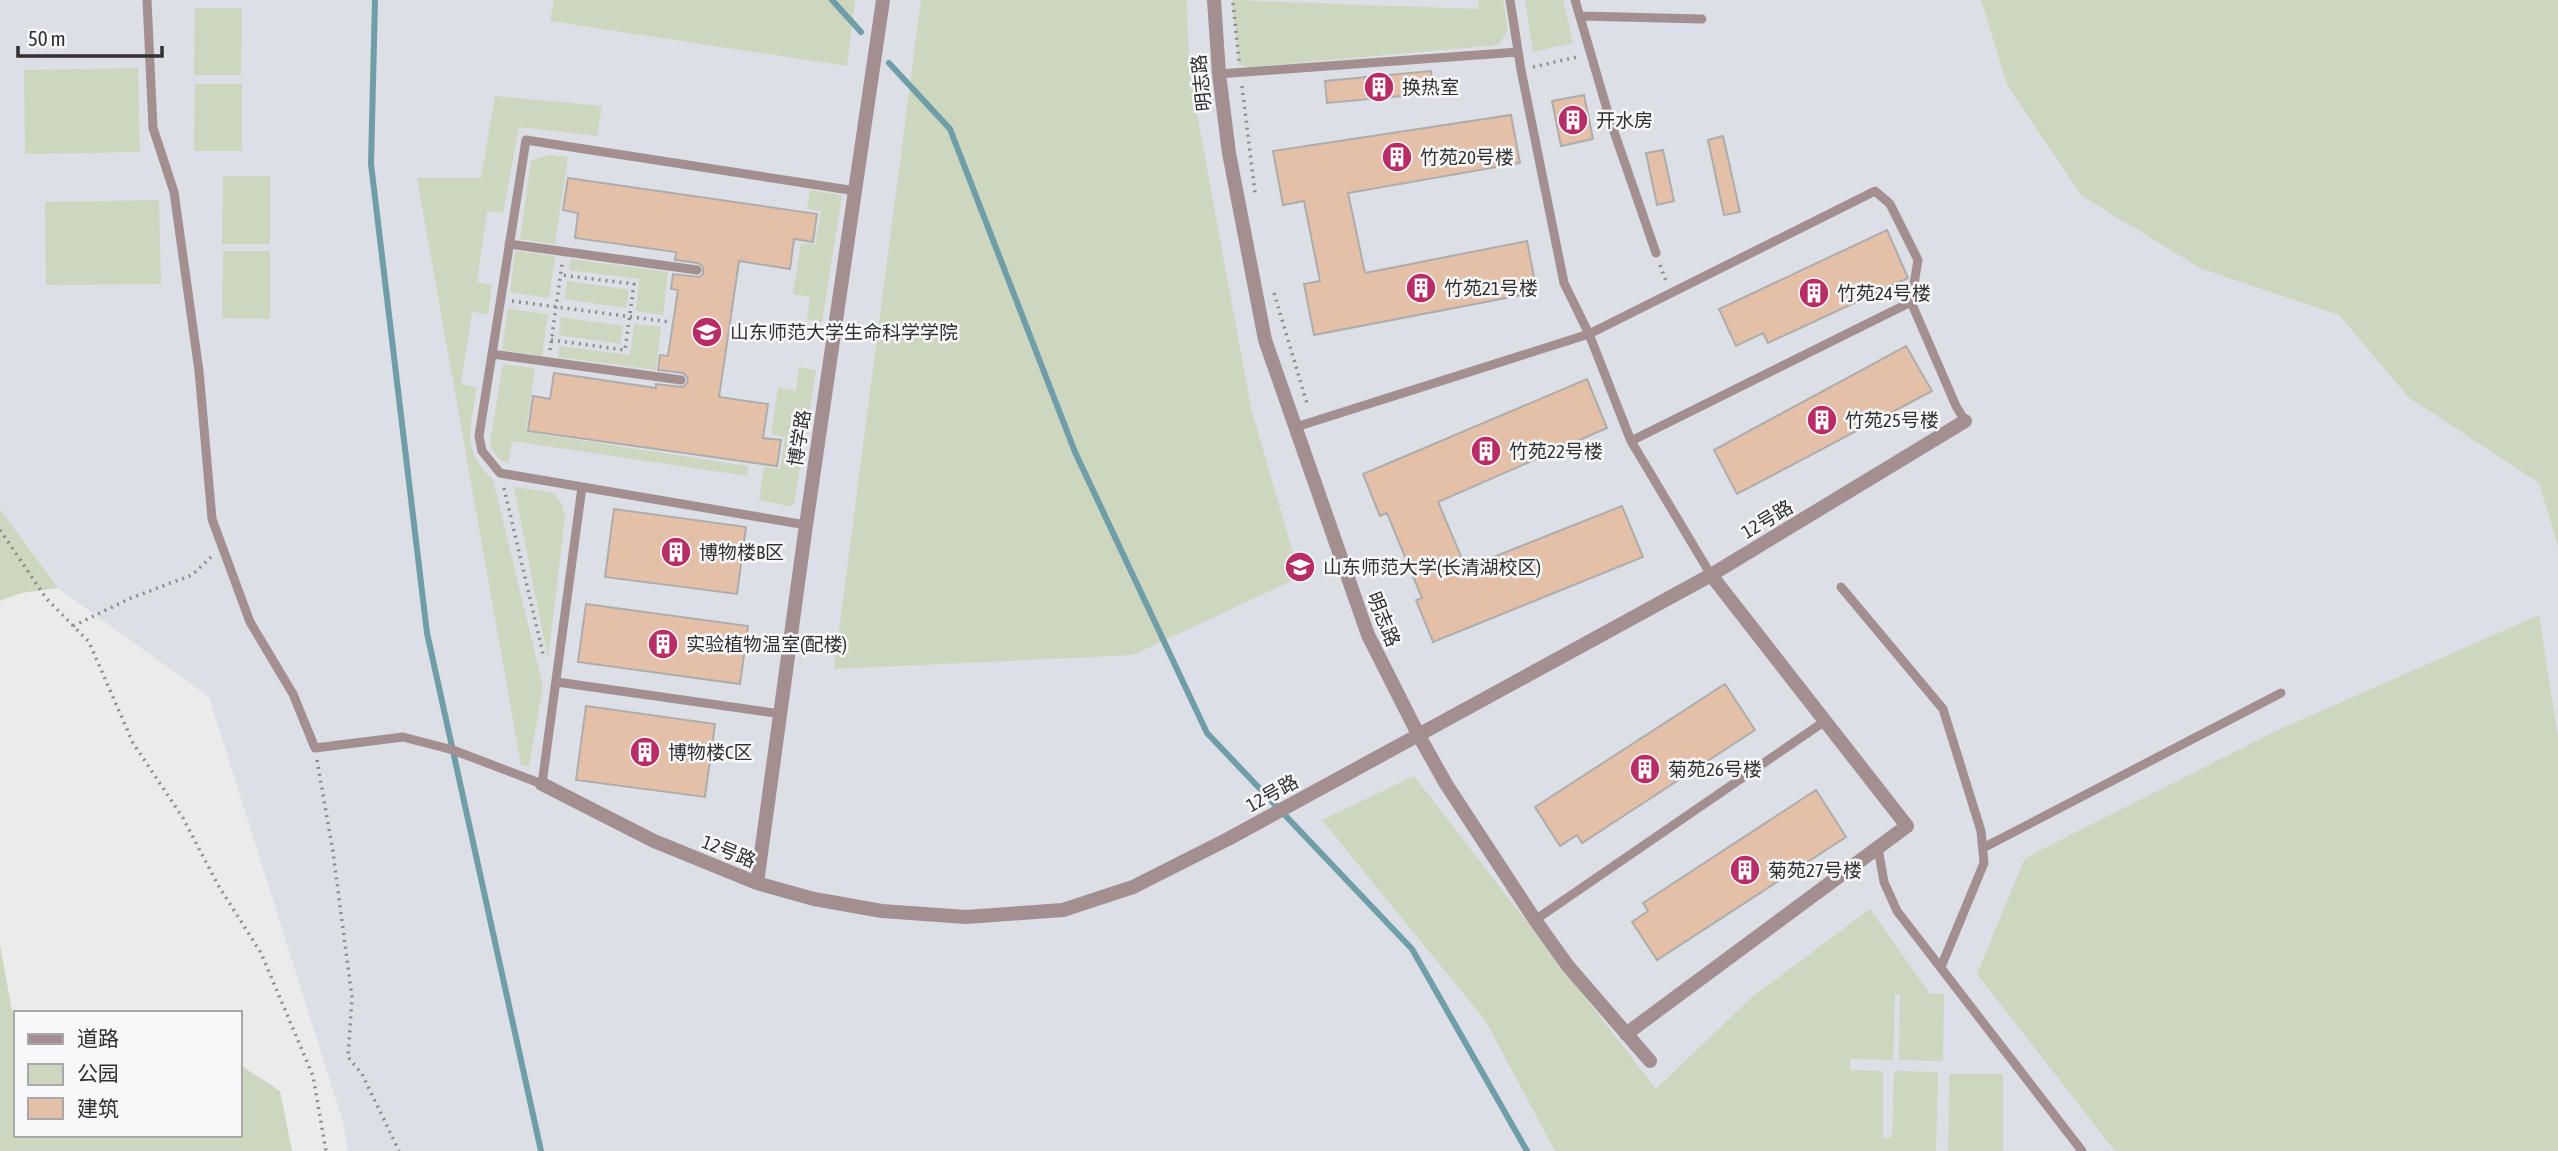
<svg xmlns="http://www.w3.org/2000/svg" width="2558" height="1151" font-family="'Asap Condensed','Noto Sans SC',sans-serif">
<rect width="100%" height="100%" fill="#ebebec"/>
<!-- built -->
<path fill="#dddfe7" d="M0 0H1981L2007 85 2202 269 2339 315 2409 398 2539 483 2558 547V1151H348L343 1122 209 697 58 588 0 509Z"/>
<!-- green -->
<path fill="#cdd6be" d="M554 0H855L847 66 550 21Z
M921 0H1187L1189 70 1251 408 1300 577 1133 655 834 669Z
M1232 0 1478 9 1479 0H1503L1508 29 1499 45 1249 67 1239 65Z
M1525 0H1563L1573 43 1533 52Z
M1981 0H2558V547L2539 483 2409 398 2339 315 2202 269 2082 196 2007 85Z
M195 8H242L241 75H194Z
M138 68 140 152 25 154 24 70Z
M195 84H242V151H194Z
M495 96 602 106 597 136 519 127 503 213 487 211 477 282 492 285 488 314 472 312 461 384 477 387C471 428 460 448 493 480L543 686 529 767 521 765 417 178H481Z
M548 155 568 157 555 244 520 239 531 161Z
M223 176H270V244H222Z
M810 190 842 195 822 322 807 320 810 297 793 294 801 243 815 245 821 211 807 209Z
M159 200 161 284 46 285 45 202Z
M223 251H270V319L222 318Z
M515 251 555 256 549 298 510 292Z
M570 259 668 272 663 315 636 311 639 279 569 270Z
M567 281 629 290 626 308 565 299Z
M508 309 548 314 542 356 502 350Z
M561 317 623 326 620 344 559 335Z
M634 324 661 327 656 370 558 357 559 346 630 355Z
M503 364 535 368 526 432 748 466 747 476 512 441 508 464C498 459 494 454 490 443Z
M799 367 816 370 794 504 789 506 759 500 764 467 780 469 785 437 771 434 778 388 796 391Z
M514 487 554 493 563 506 565 518 548 659Z
M0 509 58 588 21 593 0 601Z
M2539 615 2558 738V1151H2115L1977 974 2025 858 2278 730Z
M1414 776 1656 1089 1751 998 1870 909 1930 994H1944L1943 1061 1899 1060 1900 994H1895L1893 1060 1850 1059V1070L1883 1071V1138L1892 1137 1894 1071 1938 1072 1936 1151H1555L1485 1020 1322 820Z
M0 945 12 1011 16 1013V1135H240V1065L280 1091 292 1151H0Z
M1949 1074H2003V1151H1948Z"/>
<g fill="none" stroke-linecap="round" stroke-linejoin="round">
<!-- stream -->
<path stroke="#6f9da8" stroke-width="6" d="M375 0 371 164 427 633 541 1151
M832 0 861 32
M889 63 950 129 1075 452 1207 733 1412 949 1527 1151"/>
</g>
<!-- building -->
<path fill="#e4c0a8" stroke="#aeadac" stroke-width="2" d="M1431 71 1434 93 1327 103 1325 81Z
M1584 95 1593 139 1561 146 1552 101Z
M1511 115 1520 163 1348 193 1365 273 1527 241 1537 292 1314 335 1304 284 1320 281 1304 201 1283 205 1273 151Z
M1723 136 1740 212 1724 215 1708 140Z
M1663 150 1674 201 1657 205 1646 153Z
M568 178 817 214 813 242 794 239 790 269 739 261 719 397 768 404 763 438 781 440 777 466 528 431 533 396 550 399 554 373 656 388V384L683 387 688 382 687 377 683 373 658 370 660 355 668 356 678 290 671 289 673 274 699 277 703 274V267L698 263 675 260 676 252 575 238 578 213 563 210Z
M1887 230 1908 278 1768 343 1763 333 1736 346 1719 309Z
M1906 346 1932 391 1737 494 1714 450Z
M1587 379 1607 428 1438 502 1466 568 1622 506 1643 557 1433 642 1416 600 1422 598 1387 513 1380 516 1363 474Z
M614 509 746 527 737 594 605 577Z
M586 604 748 626 740 684 578 662Z
M1725 684 1755 730 1582 843 1577 835 1560 846 1535 807Z
M586 706 715 724 705 797 576 780Z
M1816 790 1846 837 1657 960 1632 922 1648 911 1643 903Z"/>
<g fill="none" stroke-linecap="round" stroke-linejoin="round">
<!-- path -->
<path stroke="#8c8c8d" stroke-width="3.5" stroke-dasharray="2 5" stroke-linecap="butt" d="M1233 3 1239 61
M1533 67 1577 57
M1242 86 1255 193
M1660 265 1666 281
M1274 293 1308 407
M512 301 670 322
M551 340 625 350 634 284 561 275
M550 350 562 264
M504 488 544 658
M0 530 46 598 89 642 133 743 183 818 218 885 261 953 313 1076 326 1151
M73 626 131 598 192 575 211 557
M317 760 333 852 352 998 348 1057 362 1074 399 1151"/>
<!-- lane -->
<path stroke="#a38f90" stroke-width="9" d="M147 0 153 128 174 192 199 371 212 519 250 622 293 694 315 748 403 737 453 750 542 784 582 487
M1510 0 1521 70 1564 283 1589 334 1631 441 1711 575
M1575 0 1611 123 1656 253
M1580 16 1702 19
M1219 74 1518 52
M509 244 697 270
M492 354 681 380
M1296 427 1589 334 1875 191 1890 204 1918 260 1911 302 1956 406 1965 421
M1631 441 1911 302
M806 525 500 473 482 451 479 436 526 140 856 191
M1841 587 1943 709 1981 831 1984 863 1941 967
M557 682 781 714
M1878 848 1884 882 1897 911 2082 1151
M1983 848 2281 693
M1535 920 1825 721"/>
<!-- street -->
<path stroke="#a38f90" stroke-width="14" d="M1214 0 1219 74 1229 153 1265 340 1368 635 1418 734 1446 784 1535 920 1568 966 1650 1061
M542 784 654 841 757 883 814 899 882 911 966 917 1063 910 1133 887 1228 839 1711 575 1965 421
M757 883 806 525 883 0
M1626 1034 1907 826 1711 575"/>
</g>
<!-- icons -->
<defs>
<g id="building-disc" transform="scale(1.575)"><circle r="9.5" fill="#b82d65" stroke="#f8f8fa"/><path d="M-4-6H4V6H1V3H-1V6H-4ZM-2.5-4.3h1.7v1.8h-1.7ZM.8-4.3h1.7v1.8H.8ZM-2.5-1h1.7V.8h-1.7ZM.8-1h1.7V.8H.8Z" fill="#fff"/></g>
<g id="university-disc" transform="scale(1.575)"><circle r="9.5" fill="#b82d65" stroke="#f8f8fa"/><path d="M0-5L7-2L0 1L-7-2ZM-4 1L0 2.5L4 1V4Q0 6-4 4Z" fill="#fff"/></g>
</defs>
<g fill-rule="evenodd">
<use href="#building-disc" x="1379" y="87"/>
<use href="#building-disc" x="1573" y="120"/>
<use href="#building-disc" x="1397" y="157"/>
<use href="#building-disc" x="1421" y="288"/>
<use href="#building-disc" x="1814" y="293"/>
<use href="#university-disc" x="707" y="332"/>
<use href="#building-disc" x="1822" y="420"/>
<use href="#building-disc" x="1486" y="451"/>
<use href="#building-disc" x="676" y="552"/>
<use href="#university-disc" x="1300" y="567"/>
<use href="#building-disc" x="663" y="644"/>
<use href="#building-disc" x="645" y="752"/>
<use href="#building-disc" x="1645" y="769"/>
<use href="#building-disc" x="1745" y="870"/>
</g>
<g text-anchor="middle" dominant-baseline="central" stroke-width="5" stroke-linejoin="round" paint-order="stroke">
<!-- street labels -->
<g font-size="19" fill="#303031" stroke="#f8f8fa">
<text transform="translate(1201 83) rotate(-96)">明志路</text>
<text transform="translate(799 438) rotate(-81)">博学路</text>
<text transform="translate(1767 519) rotate(-31)">12号路</text>
<text transform="translate(1384 619) rotate(68)">明志路</text>
<text transform="translate(1272 793) rotate(-29)">12号路</text>
<text transform="translate(729 851) rotate(22)">12号路</text>
</g>
<!-- poi labels -->
<g font-size="19" fill="#303031" stroke="#f8f8fa" text-anchor="start">
<text x="1402" y="87">换热室</text>
<text x="1596" y="120">开水房</text>
<text x="1420" y="157">竹苑20号楼</text>
<text x="1444" y="288">竹苑21号楼</text>
<text x="1837" y="293">竹苑24号楼</text>
<text x="730" y="332">山东师范大学生命科学学院</text>
<text x="1845" y="420">竹苑25号楼</text>
<text x="1509" y="451">竹苑22号楼</text>
<text x="699" y="552">博物楼B区</text>
<text x="1323" y="567">山东师范大学(长清湖校区)</text>
<text x="686" y="644">实验植物温室(配楼)</text>
<text x="668" y="752">博物楼C区</text>
<text x="1668" y="769">菊苑26号楼</text>
<text x="1768" y="870">菊苑27号楼</text>
</g>
</g>
<!-- legend -->
<rect x="14" y="1011" width="228" height="126" fill="#f8f8fa" stroke="#a8a8aa" stroke-width="2"/>
<rect x="28" y="1034" width="35" height="10" fill="#a38f90" stroke="#a8a8aa" stroke-width="2"/>
<text x="77" y="1046" font-size="21" fill="#303031">道路</text>
<rect x="28" y="1064" width="35" height="21" fill="#cdd6be" stroke="#a8a8aa" stroke-width="2"/>
<text x="77" y="1081" font-size="21" fill="#303031">公园</text>
<rect x="28" y="1098" width="35" height="21" fill="#e4c0a8" stroke="#a8a8aa" stroke-width="2"/>
<text x="77" y="1116" font-size="21" fill="#303031">建筑</text>
<!-- scale -->
<path d="M18 46v10h144v-10" fill="none" stroke="#303031" stroke-width="3.5"/>
<text x="28" y="46" font-size="21" fill="#303031" stroke="#f8f8fa" stroke-width="5" paint-order="stroke">50 m</text>
</svg>
